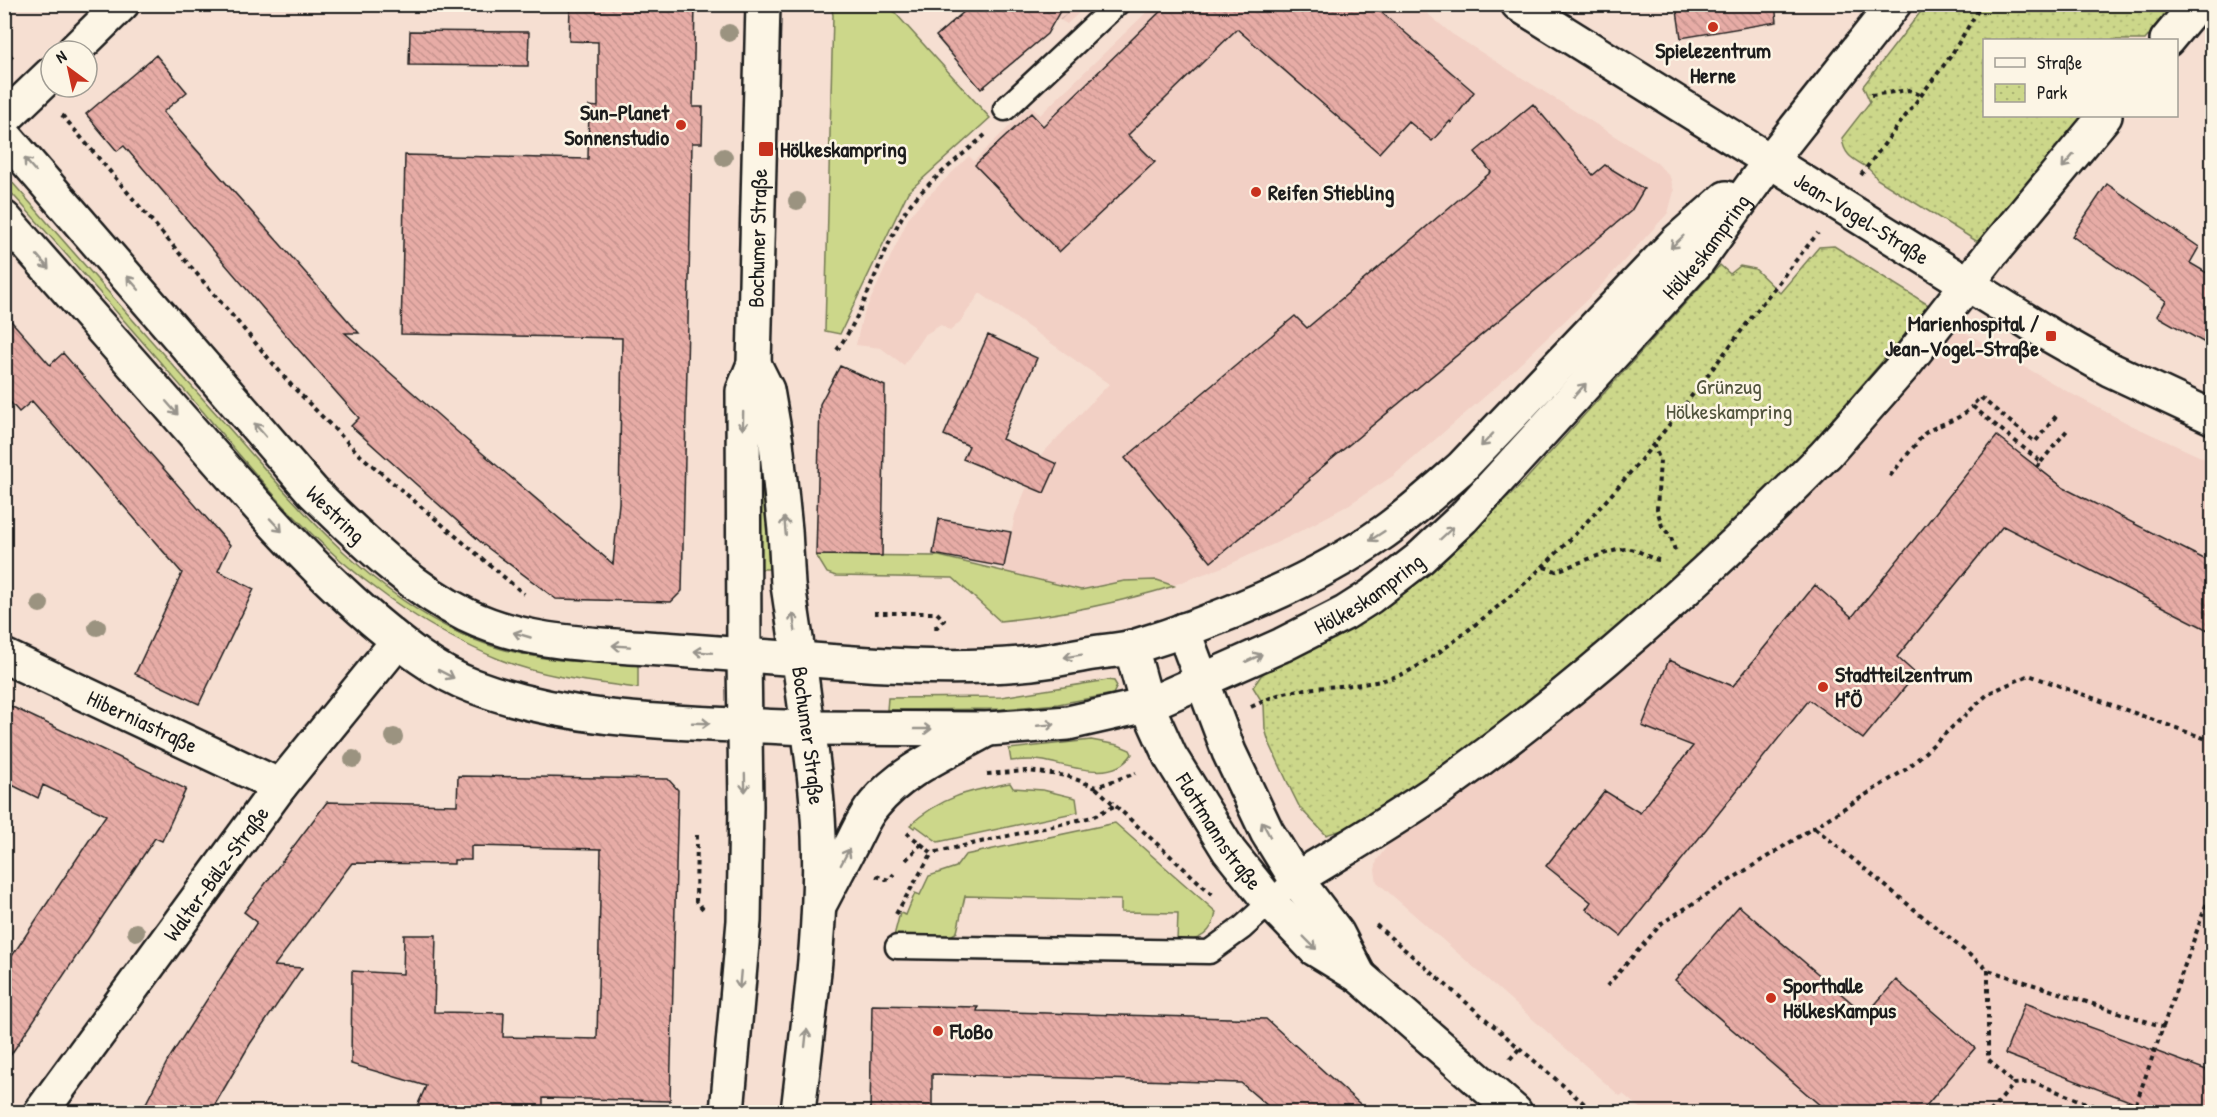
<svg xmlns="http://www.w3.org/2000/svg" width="2217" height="1117" font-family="'Patrick Hand',sans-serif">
<defs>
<pattern id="industrial-furrows" width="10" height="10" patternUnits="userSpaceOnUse" patternTransform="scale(1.5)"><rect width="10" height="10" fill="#f2d0c5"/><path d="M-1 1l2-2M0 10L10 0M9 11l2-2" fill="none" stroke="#cfb2a9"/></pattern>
<pattern id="park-dots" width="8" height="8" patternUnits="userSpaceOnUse" patternTransform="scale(1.5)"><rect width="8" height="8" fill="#ccd78a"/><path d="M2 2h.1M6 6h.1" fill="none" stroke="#afb876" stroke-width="1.8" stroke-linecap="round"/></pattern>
<pattern id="building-back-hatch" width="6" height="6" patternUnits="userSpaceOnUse" patternTransform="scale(1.5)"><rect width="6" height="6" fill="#e7aca6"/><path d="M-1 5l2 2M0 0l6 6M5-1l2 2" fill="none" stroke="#c6938e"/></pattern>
</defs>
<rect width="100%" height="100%" fill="#f6dfd2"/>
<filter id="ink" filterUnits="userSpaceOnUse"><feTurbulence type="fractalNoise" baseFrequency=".0167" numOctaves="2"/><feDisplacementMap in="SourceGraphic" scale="12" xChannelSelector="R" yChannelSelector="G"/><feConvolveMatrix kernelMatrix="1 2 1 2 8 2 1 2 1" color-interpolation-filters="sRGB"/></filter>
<g filter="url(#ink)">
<!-- built -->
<path fill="#f2d0c5" d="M1154 5H1417L1452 34 1656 162 1670 177 1674 191 1668 213 1597 290 1497 386 1393 476 1345 507 1289 537 1228 565 1174 585 1156 580 1124 581 1081 590 1004 572 1015 515 1040 456 1109 384 980 293 960 322 950 331 941 325 924 335 904 365 881 348 856 345 862 318 909 217 917 207 969 156 974 161 1030 106 1040 115Z
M1958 328 2068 392 2131 425 2212 462V1112H1644L1623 1094 1620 1096 1377 882 1375 870 1377 860 1388 845 1457 798 1562 720 1698 605 1781 527 1853 451Z"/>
<!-- industrial -->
<path fill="url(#industrial-furrows)" d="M1034 5H1087L1067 24Z"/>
<!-- grass -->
<path fill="#ccd78a" stroke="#747a53" stroke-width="1.5" d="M831 5H888L990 118 908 192 840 334 825 331 833 15Z
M4 173C76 255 147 337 220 418 290 497 363 589 461 634 519 661 576 662 638 665V688C592 682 544 677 501 660 422 628 350 575 291 513 257 478 226 438 193 400 131 329 69 256 5 186Z
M764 446 772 569H757L758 447Z
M816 555 939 556 1081 590 1124 581 1157 580 1174 586C1117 603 1060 615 1000 621L953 578 836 576 827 573Z
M1108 680 1114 681 1117 686 1113 694 1058 704 1002 709 887 710 888 698 1001 697Z
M1091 740 1118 745 1130 750 1132 754C1114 783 1070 766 1044 761 1033 759 1022 760 1011 761L1009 749Z
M1010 783 1013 788 1043 790 1076 798 1078 812 938 842 916 826 914 828 910 825C942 796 970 791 1010 783Z
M1115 823 1216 912C1213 934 1198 942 1177 942L1178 913 1121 912V900L965 896 957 932 949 937 894 936 900 913 906 915 915 893 920 895 929 876 956 867 965 855Z"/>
<!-- park -->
<path fill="url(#park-dots)" stroke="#747a53" stroke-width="1.5" d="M1926 5H2174L2145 40H1984V116H2085L1981 244 1877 179C1866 159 1845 165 1842 138L1870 102 1863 86Z
M1834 246 1930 306 1816 438 1820 443 1570 675 1368 822 1326 835 1300 808 1292 792 1269 742 1265 729 1264 705 1253 687 1267 667 1443 557 1478 527 1519 487 1720 265 1730 274 1740 266 1755 269 1780 293 1819 247Z"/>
<!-- building -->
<path fill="url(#building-back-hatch)" stroke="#1c1c1c" stroke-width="1.5" d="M583 4H695L693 107H703L702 143H692L682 591 671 602 556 599 484 545 351 426 359 418 297 348 124 146 117 151 86 114 156 55 187 92 163 112 359 333H345L462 436 613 564 619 503 622 338 401 334 405 155 588 159 589 106 598 107V42L569 41 570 7H583Z
M973 4H1064L1047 34 981 89 936 36Z
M1168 4H1372L1474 92 1451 123 1450 121 1432 141 1408 121 1379 153 1237 29 1128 135 1155 162 1059 252 975 165 1031 113 1043 126Z
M1676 4H1775L1777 22 1681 38Z
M410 31 529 32 528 66 409 65Z
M1533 104 1593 175 1605 165 1644 189 1631 211 1309 478 1310 480 1211 562 1125 458 1295 316 1307 328 1491 172 1475 152Z
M2107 184 2199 247 2190 263 2212 276V347L2157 316 2166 301 2072 236Z
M4 313 50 365 63 353 230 545 218 571 254 589 199 704 135 674 182 573 32 401 19 412 4 395Z
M988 335 1037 358 1002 439 1057 464 1044 493 963 459 969 446 944 435Z
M840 366 885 386 882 556 816 555 820 404Z
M1997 436 2064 488 2212 563V632L2003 526 1897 657 1916 674 1863 739 1809 700 1621 936 1586 909 1591 902 1546 866 1605 791 1640 813 1693 746 1642 726 1669 660 1733 686 1815 585 1852 617Z
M939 519 1011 532 1004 567 933 554Z
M4 703 186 789 162 841 155 838 4 1065V968L106 815 43 785 38 798 4 781Z
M458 776 668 779 678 790 670 1101 543 1098V1113H414L426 1086 351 1064 352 971 403 974 404 935H436L434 1012 504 1013 503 1037 597 1039 601 849 471 846V860H454V864L352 863 274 966 302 968 250 1044 210 1113H141L168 1060 257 922 244 912 327 802 457 805Z
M1739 906 1866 1015 1896 980 1975 1048 1920 1113H1829L1675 980Z
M2025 1003 2212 1072V1113H2161L2005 1054Z
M872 1005 978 1007 977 1011 1266 1019 1370 1113H1276L1241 1083 932 1074V1113H870Z"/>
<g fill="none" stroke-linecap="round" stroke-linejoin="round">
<!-- service casing -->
<g stroke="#1c1c1c" stroke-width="27">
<path id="service" d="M1005 109 1117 4
M897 947 1209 952 1242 928 1296 879"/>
</g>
<!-- pedestrian casing -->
<g stroke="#1c1c1c" stroke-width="38">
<path id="pedestrian" d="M1296 879C1345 849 1395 820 1442 787 1581 689 1708 574 1827 453"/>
</g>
<!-- minor casing -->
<g stroke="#1c1c1c" stroke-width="38">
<g id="minor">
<path id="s1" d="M1518 4 2051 336 2109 369 2212 417"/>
<path d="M2167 40 2197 4"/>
<path d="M74 51 122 4"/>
<path d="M4 119 51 74"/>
<path d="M754 364 767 390 776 442 785 530 788 585 799 659"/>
<path d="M1827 453 1906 363 1990 255 2105 116"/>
<path id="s2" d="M4 656 280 786"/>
<path id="s3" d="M744 656 743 391 754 364 763 4"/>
<path id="s4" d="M41 1112 280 786 398 641"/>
</g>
</g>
<!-- tertiary casing -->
<g stroke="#1c1c1c" stroke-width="38">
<g id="tertiary">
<path d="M1183 630 1229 752 1267 832 1296 879 1337 933 1359 976"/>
<path id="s5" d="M1131 647 1147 705 1170 756 1229 851 1269 901 1315 949 1359 976 1515 1112"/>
<path d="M799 659C873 665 947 670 1021 664 1046 662 1069 657 1093 653 1106 651 1121 650 1133 647 1215 622 1315 581 1384 532 1412 512 1436 490 1461 468L1677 241 1726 198"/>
<path id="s6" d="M807 728 988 729 1068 723 1147 705 1282 645 1345 613 1370 597 1419 559 1463 518 1698 261 1769 162 1894 4"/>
</g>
</g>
<!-- secondary casing -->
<g stroke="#1c1c1c" stroke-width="38">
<g id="secondary">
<path id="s7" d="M4 135 313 492C360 537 407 586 466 615 528 645 595 644 663 649 708 652 754 656 799 659 806 718 817 777 819 836 823 927 808 1022 798 1112"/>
<path d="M4 218C69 291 133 365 198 438 253 501 309 565 373 620 404 646 435 672 473 686 580 726 695 722 807 728"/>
<path d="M821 902C831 883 841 864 851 845 858 832 864 816 874 805 903 769 948 752 988 729"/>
<path d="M727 1112 744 921 746 806 744 656"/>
</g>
</g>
<!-- path -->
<path stroke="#1c1c1c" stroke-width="4" stroke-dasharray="4.5 4.5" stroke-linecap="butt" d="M4 48 14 60
M1871 95 1909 90 1920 95
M62 115 292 386 360 455 524 594
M1861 175 1950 57 1982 4
M837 350C866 310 879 258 903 215 917 190 963 155 985 135
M1653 444 1660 460 1657 509 1662 526 1671 537 1675 551
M2041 462 2068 429
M2037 467 2041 462 1972 406 1980 397 2035 442 2057 415
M1890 476 1924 434C1940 422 1959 422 1972 406
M1544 567 1556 571C1573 566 1614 547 1630 549 1641 550 1650 560 1661 560
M874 613H937L944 620 937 627H934
M1251 707C1264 701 1275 695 1289 692 1329 683 1371 690 1409 671 1437 656 1462 635 1486 616 1620 510 1711 363 1818 233
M987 774 1026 771 1045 773 1067 776 1096 787 1136 773
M1096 788 1214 896
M1815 828 1988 970 2164 1027
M697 835 696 901 703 909 705 906
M921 844 932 853 1092 817 1116 805
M906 860 921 844 907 833
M876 876 889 880 894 874
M896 914 932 853
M1376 925 1594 1112
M1988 970V1059L2014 1084
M1607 986 1662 923 1908 768 1989 693 2029 675 2212 741
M1510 1059 1519 1049
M1990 1112 2014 1084 2033 1082 2109 1112
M2133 1112 2212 888"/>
<!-- service -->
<use href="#service" stroke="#fcf5e5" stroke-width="22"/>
<!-- pedestrian -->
<use href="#pedestrian" stroke="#fcf5e5" stroke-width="33"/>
<!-- minor -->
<use href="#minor" stroke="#fcf5e5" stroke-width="33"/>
<!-- tertiary -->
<use href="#tertiary" stroke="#fcf5e5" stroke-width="33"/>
<!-- secondary -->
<use href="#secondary" stroke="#fcf5e5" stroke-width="33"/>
</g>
<!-- trees -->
<g fill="#9b9380">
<circle cx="729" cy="33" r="9"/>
<circle cx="724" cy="157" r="9"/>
<circle cx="797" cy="201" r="9"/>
<circle cx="40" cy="604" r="9"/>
<circle cx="97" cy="627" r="9"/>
<circle cx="394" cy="737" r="9"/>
<circle cx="353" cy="759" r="9"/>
<circle cx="136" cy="932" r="9"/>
</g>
<!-- one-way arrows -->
<defs><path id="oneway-shaft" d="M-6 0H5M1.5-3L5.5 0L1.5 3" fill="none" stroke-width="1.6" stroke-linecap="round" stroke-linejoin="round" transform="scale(1.5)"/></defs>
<g stroke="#97938b">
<use href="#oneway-shaft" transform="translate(2068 161) rotate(130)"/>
<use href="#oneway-shaft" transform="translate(30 165) rotate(-131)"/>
<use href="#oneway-shaft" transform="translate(1677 242) rotate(136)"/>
<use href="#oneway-shaft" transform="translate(43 262) rotate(49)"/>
<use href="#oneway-shaft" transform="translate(133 283) rotate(-131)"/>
<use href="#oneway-shaft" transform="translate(1580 390) rotate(-48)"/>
<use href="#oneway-shaft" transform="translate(172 408) rotate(49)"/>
<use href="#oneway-shaft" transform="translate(743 421) rotate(91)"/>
<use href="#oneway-shaft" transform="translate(260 430) rotate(-131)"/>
<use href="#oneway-shaft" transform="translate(1487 440) rotate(133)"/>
<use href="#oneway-shaft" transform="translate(276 525) rotate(47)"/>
<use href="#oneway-shaft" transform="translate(785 526) rotate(-95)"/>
<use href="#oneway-shaft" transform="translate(1447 533) rotate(-43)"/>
<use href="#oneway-shaft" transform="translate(1377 536) rotate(147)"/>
<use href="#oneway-shaft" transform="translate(794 622) rotate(-98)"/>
<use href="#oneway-shaft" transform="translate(522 635) rotate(-164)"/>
<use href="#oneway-shaft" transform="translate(621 646) rotate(-176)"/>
<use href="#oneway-shaft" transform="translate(703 652) rotate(-175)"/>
<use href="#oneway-shaft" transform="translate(1073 656) rotate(171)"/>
<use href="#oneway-shaft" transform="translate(1254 658) rotate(-25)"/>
<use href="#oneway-shaft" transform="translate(446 674) rotate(27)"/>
<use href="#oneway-shaft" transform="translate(701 723) rotate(2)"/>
<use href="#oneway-shaft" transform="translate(1046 725) rotate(-5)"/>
<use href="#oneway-shaft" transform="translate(923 729)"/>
<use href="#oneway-shaft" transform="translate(745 783) rotate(89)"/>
<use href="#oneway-shaft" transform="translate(1266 829) rotate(-118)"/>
<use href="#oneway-shaft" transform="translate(845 857) rotate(-62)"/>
<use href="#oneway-shaft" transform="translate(1310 943) rotate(45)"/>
<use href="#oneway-shaft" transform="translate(740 980) rotate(95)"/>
<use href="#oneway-shaft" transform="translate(806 1038) rotate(-84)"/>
</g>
</g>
<!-- markers -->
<g fill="#c8321e" stroke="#fcf5e5" stroke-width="2">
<circle cx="1713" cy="27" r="6"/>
<circle cx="681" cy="125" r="6"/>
<rect x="758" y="141" width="16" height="16" rx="3"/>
<circle cx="1256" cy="192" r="6"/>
<rect x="2045" y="330" width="12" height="12" rx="3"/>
<circle cx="1823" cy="687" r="6"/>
<circle cx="1771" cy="998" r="6"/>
<circle cx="938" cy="1031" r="6"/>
</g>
<g text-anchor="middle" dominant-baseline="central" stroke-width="5" stroke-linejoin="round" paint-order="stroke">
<!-- poi labels -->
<g font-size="22" font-weight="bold" fill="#1c1c1c" stroke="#fcf5e5" text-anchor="start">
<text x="1713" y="50" text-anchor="middle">Spielezentrum<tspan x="1713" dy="25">Herne</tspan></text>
<text x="669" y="112" text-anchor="end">Sun-Planet<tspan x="669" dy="25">Sonnenstudio</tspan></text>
<text x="780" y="149">Hölkeskampring</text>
<text x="1268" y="192">Reifen Stiebling</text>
<text x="2039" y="323" text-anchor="end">Marienhospital /<tspan x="2039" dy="25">Jean-Vogel-Straße</tspan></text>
<text x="1835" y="674">Stadtteilzentrum<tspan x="1835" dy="25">H²Ö</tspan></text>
<text x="1783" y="985">Sporthalle<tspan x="1783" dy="25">HölkesKampus</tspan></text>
<text x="950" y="1031">FloBo</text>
</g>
<!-- street labels -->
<g font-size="22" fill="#1c1c1c" stroke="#fcf5e5">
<text stroke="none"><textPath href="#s1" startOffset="405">Jean-Vogel-Straße</textPath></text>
<text stroke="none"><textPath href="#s3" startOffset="420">Bochumer Straße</textPath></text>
<text stroke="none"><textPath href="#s6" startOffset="1077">Hölkeskampring</textPath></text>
<text stroke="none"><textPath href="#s7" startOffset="504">Westring</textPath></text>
<text stroke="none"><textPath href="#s6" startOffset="591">Hölkeskampring</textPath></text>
<text stroke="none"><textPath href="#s2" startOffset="153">Hiberniastraße</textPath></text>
<text stroke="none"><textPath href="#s7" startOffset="1084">Bochumer Straße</textPath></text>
<text stroke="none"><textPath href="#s5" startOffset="206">Flottmannstraße</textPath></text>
<text stroke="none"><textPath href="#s4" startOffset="296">Walter-Bälz-Straße</textPath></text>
</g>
<!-- park labels -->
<g font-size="22" fill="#51543d" stroke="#fcf5e5">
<text x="1729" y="386">Grünzug<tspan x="1729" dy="25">Hölkeskampring</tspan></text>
</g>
</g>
<!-- margin -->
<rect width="2217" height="1117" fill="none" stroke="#fcf5e5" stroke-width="24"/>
<rect x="12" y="12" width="2193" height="1093" fill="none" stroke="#1c1c1c" stroke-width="2" filter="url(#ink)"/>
<!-- legend -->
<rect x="1983" y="39" width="195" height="78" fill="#fcf5e5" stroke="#a29e95" stroke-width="1.5"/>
<rect x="1995" y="58" width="30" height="9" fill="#fcf5e5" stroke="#a29e95" stroke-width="1.5"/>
<text x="2037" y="69" font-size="18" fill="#1c1c1c">Straße</text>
<rect x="1995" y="84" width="30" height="18" fill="url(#park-dots)" stroke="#a29e95" stroke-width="1.5"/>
<text x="2037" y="99" font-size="18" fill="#1c1c1c">Park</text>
<!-- north arrow -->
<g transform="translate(69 69) rotate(327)"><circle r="28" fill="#fcf5e5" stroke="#a29e95" stroke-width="1.5"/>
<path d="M0-4.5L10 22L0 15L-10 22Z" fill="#c8321e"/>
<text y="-9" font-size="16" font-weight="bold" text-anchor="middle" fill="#1c1c1c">N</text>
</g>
</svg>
